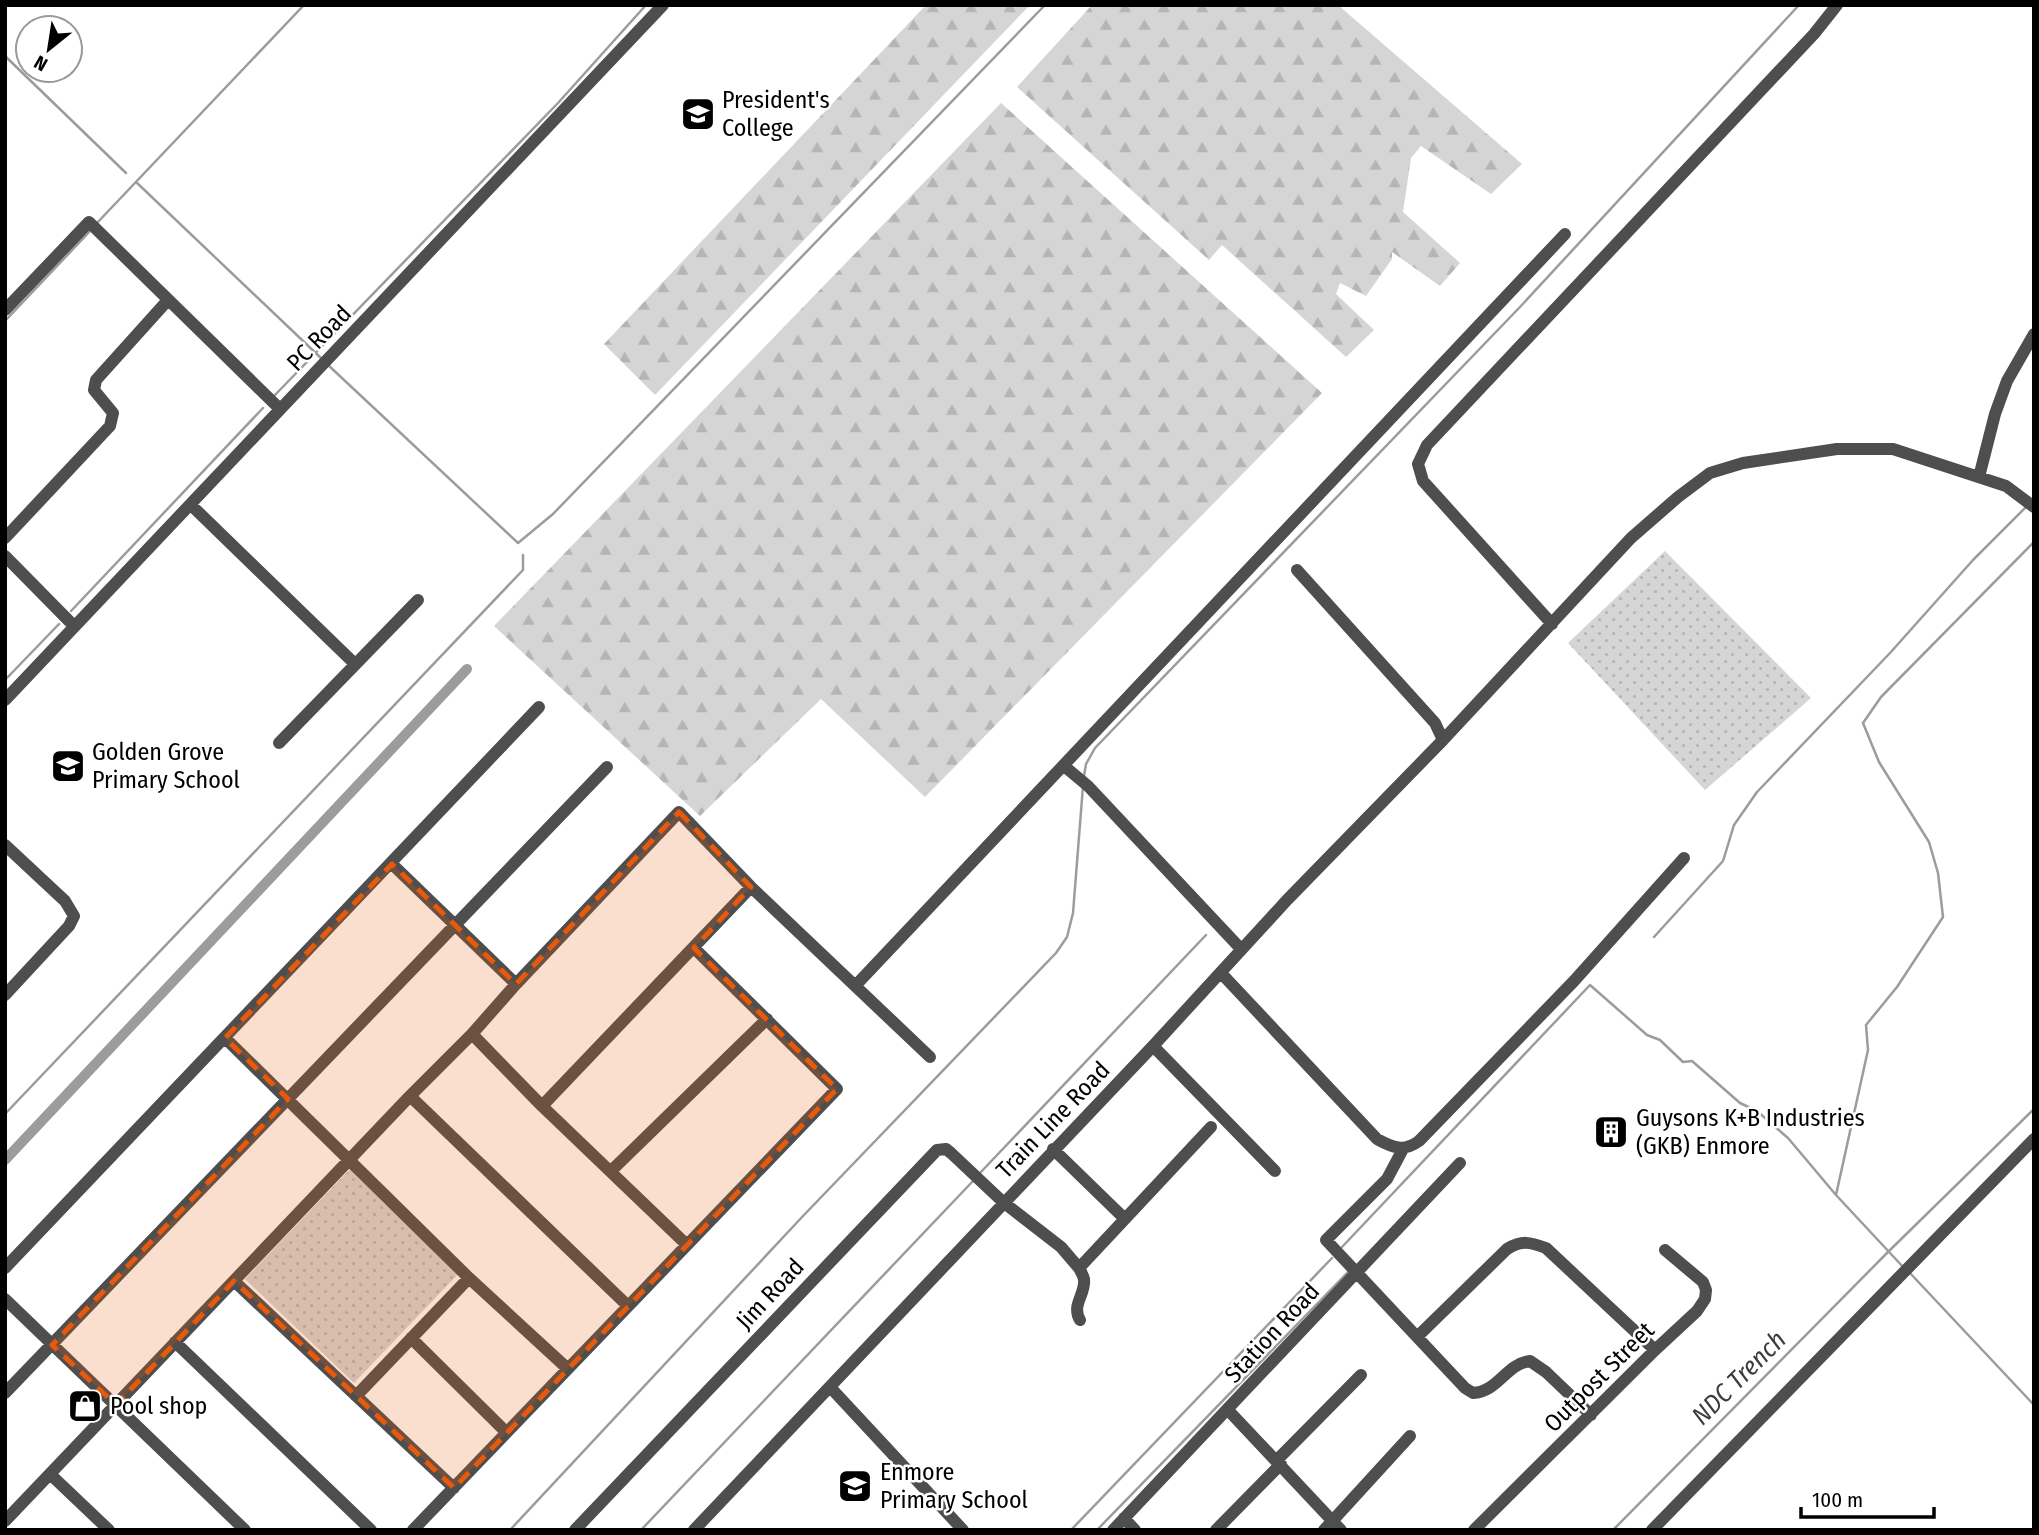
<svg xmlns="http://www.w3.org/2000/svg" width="2039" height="1535" font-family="'Fira Sans Condensed',sans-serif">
<defs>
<pattern id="grass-dots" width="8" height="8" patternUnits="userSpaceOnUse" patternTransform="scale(1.75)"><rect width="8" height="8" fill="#d5d5d5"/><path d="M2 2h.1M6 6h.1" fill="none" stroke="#b5b5b5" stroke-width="1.8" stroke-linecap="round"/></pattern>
<pattern id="forest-firs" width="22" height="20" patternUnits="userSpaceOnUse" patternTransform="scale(1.75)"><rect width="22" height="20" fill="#d5d5d5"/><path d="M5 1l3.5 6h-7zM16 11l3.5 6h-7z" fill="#b5b5b5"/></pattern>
</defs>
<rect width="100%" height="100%" fill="#fff"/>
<!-- grass -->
<path fill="url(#grass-dots)" d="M1665 551 1811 698 1705 790 1568 643Z
M353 1166 462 1270 354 1383 245 1279Z"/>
<!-- forest -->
<path fill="url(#forest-firs)" d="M926 5H1030L655 395 604 344Z
M1092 5H1338L1522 164 1491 194 1421 146 1411 158 1403 212 1460 263 1440 286 1392 252V259L1366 296 1340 283 1336 294 1374 330 1346 357 1222 245 1209 260 1017 87Z
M1001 103 1322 393 925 797 821 699 700 816 494 626Z"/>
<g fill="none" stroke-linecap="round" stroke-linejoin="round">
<!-- stream -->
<path stroke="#9c9c9c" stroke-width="2.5" d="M5 56 126 173
M136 182 322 359
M96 224 304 5
M5 321 92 229
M327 364 518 543 553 514 1045 5
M274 396 558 103 646 5
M71 611 263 408
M5 680 59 624
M1084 776 1086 764 1095 748 1520 307 1799 5
M1654 937 1723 861 1734 825 1757 792 1890 653 1973 560 2027 506
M5 1114 523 570V555
M980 1173 1206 935
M1342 1247 1590 985 1647 1035 1660 1040 1683 1062 1692 1061 1740 1103 1757 1111 1788 1138 1836 1195
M1904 1268 1836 1195 1868 1050 1866 1025 1897 987 1943 917 1938 873 1929 842 1879 762 1863 723 1881 697 2034 542
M1909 1272 2034 1405
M510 1530 803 1216 1056 953 1067 937 1073 913 1083 786
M641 1530 973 1181
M1071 1530 1332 1258
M1097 1530 1348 1272
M1613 1530 1889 1251 2034 1109"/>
<!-- canal -->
<path stroke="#9c9c9c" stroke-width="10" d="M5 1160 467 669"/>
<!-- minor -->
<path stroke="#4e4e4e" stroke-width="12" d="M5 310 89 222 280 409
M1979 477 1995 414 2007 381 2034 334
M191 505 355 664
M5 538 110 426 113 413 94 390 96 380 168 300
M5 556 74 626
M1297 570 1435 723 1443 740
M1552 624 1423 481 1418 464 1427 445 1814 34 1837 5
M5 700 663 5
M279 743 418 600
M1064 766 1088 786 1241 949
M5 845 65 901 74 916 69 926 5 995
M392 864 516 984
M1221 973 1377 1139C1393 1148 1404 1152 1419 1141L1574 981 1684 858
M856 985 1565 234
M472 1034 542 1106 687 1245
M225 1038 469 1278 568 1369
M1153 1046 1275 1171
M410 1096 628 1306
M542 1106 751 887
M1053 1149 1125 1219
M1403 1149 1387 1179 1326 1240 1465 1388 1473 1393C1498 1392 1506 1364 1530 1361L1546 1372 1591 1415
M611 1171 767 1019
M5 1268 539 707
M234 1281 454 1488
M5 1299 245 1530
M1080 1320C1071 1305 1086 1294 1084 1279 1083 1275 1081 1272 1079 1268L1211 1127
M1418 1336 1507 1249C1522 1240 1530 1242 1546 1248L1655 1350
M411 1338 506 1432
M175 1342 371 1530
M830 1387 963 1530
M5 1393 607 767
M356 1396 469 1278
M1228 1410 1341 1530
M1277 1460 1361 1375
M50 1474 109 1530
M1124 1518 1135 1530
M5 1521 410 1096 472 1034 516 984 679 812 751 887 930 1057
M413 1530 837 1089 694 948
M575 1530 937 1150 946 1149 951 1153 1003 1202 1061 1247 1079 1268
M694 1530 1153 1046 1287 900 1443 740 1631 538 1678 497 1710 473 1743 463 1837 449H1893L2006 486 2034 507
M1113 1530 1460 1163
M1216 1530 1281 1464
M1324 1530 1410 1436
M1474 1530 1655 1350 1697 1311 1705 1299 1706 1290 1703 1282 1665 1250
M1652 1530 2034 1139"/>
</g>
<!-- marked area -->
<path fill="#e8590c" fill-opacity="0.2" stroke="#e8590c" stroke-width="5" stroke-dasharray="14 9" stroke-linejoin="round" d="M679 812 751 887 694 948 837 1089 454 1488 234 1281 116 1405 52 1345 288 1099 225 1038 392 864 516 984Z"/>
<!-- icons -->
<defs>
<g id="school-square" transform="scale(1.75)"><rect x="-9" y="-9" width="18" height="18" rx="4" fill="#000" stroke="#fff"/><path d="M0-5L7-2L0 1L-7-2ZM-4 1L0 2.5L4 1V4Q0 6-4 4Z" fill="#fff"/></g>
<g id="building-square" transform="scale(1.75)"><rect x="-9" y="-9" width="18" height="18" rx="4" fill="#000" stroke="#fff"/><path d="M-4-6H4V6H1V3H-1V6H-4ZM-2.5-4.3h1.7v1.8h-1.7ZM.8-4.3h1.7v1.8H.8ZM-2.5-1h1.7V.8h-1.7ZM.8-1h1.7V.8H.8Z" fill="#fff"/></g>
<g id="shop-square" transform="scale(1.75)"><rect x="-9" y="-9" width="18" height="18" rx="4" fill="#000" stroke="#fff"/><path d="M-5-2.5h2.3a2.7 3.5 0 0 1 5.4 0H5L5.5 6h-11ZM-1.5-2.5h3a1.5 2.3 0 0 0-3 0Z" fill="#fff"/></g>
</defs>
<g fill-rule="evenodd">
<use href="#school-square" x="698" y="114"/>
<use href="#school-square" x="68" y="766"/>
<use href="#building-square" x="1611" y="1132"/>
<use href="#shop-square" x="85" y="1406"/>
<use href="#school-square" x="855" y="1486"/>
</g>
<g text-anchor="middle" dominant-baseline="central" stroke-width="5" stroke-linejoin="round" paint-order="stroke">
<!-- poi labels -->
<g font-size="24" fill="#000" stroke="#fff" text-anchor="start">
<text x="722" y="100">President's<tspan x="722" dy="28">College</tspan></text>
<text x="92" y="752">Golden Grove<tspan x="92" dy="28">Primary School</tspan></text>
<text x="1636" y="1118">Guysons K+B Industries<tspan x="1636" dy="28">(GKB) Enmore</tspan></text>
<text x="110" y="1406">Pool shop</text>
<text x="880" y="1472">Enmore<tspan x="880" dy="28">Primary School</tspan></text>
</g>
<!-- street labels -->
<g font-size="24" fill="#000" stroke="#fff">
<text transform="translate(319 338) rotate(-46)">PC Road</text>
<text transform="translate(1053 1120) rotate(-46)">Train Line Road</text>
<text transform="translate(770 1294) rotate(-47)">Jim Road</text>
<text transform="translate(1272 1333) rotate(-47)">Station Road</text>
<text transform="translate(1599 1377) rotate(-45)">Outpost Street</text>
</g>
<!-- water labels -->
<g font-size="26" font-style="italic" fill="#3d3d3d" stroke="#fff">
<text transform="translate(1739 1378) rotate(-45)">NDC Trench</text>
</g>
</g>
<!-- border -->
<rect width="2039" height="1535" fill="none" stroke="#000000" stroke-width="14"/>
<!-- north arrow -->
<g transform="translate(49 49) rotate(210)"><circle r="33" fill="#ffffff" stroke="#999999" stroke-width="2"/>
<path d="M0-5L12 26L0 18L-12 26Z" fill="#000000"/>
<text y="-10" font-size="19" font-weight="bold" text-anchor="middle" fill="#000000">N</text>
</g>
<!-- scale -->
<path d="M1801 1507v10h133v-10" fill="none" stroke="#000000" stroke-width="3.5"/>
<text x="1812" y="1507" font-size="21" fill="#000000" stroke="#ffffff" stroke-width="5" paint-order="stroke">100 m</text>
</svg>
